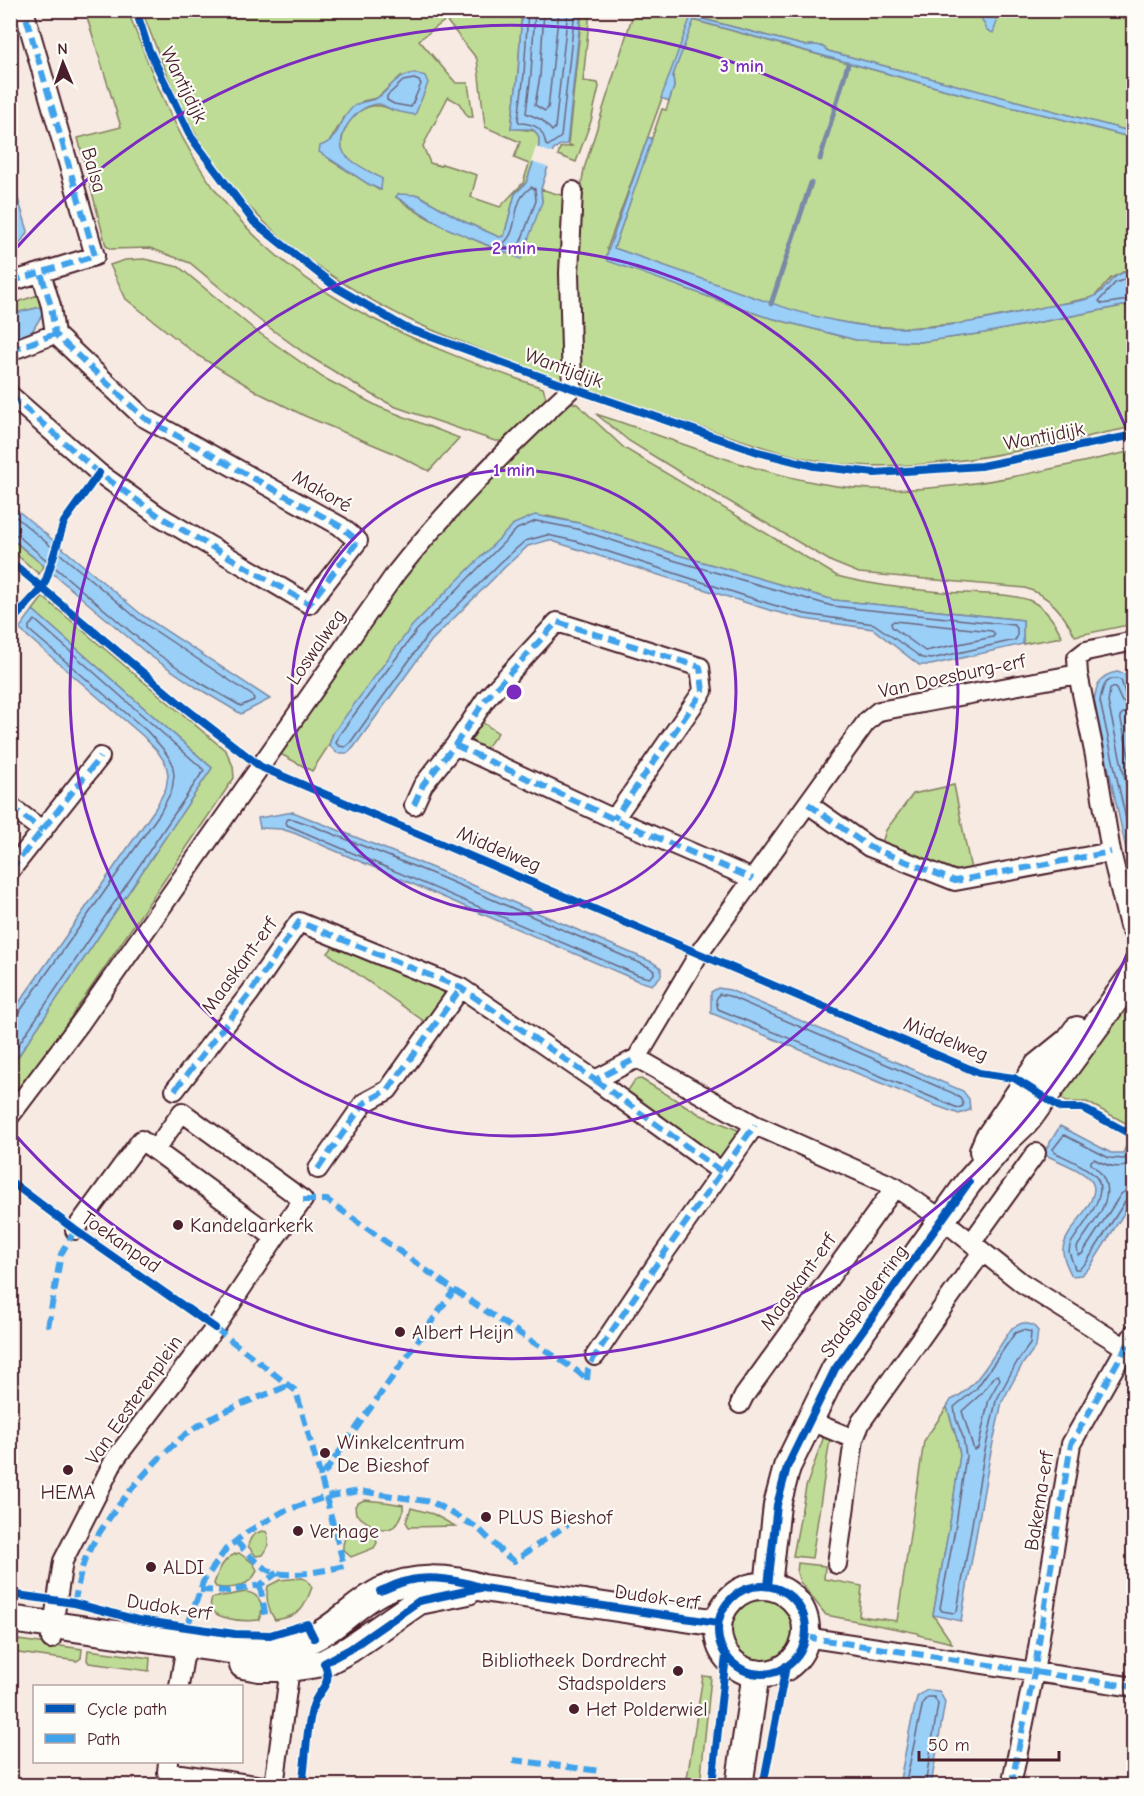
<svg xmlns="http://www.w3.org/2000/svg" width="1144" height="1796" font-family="'Comic Neue',sans-serif">
<rect width="100%" height="100%" fill="#f6eae2"/>
<filter id="ink" filterUnits="userSpaceOnUse"><feTurbulence type="fractalNoise" baseFrequency=".0167" numOctaves="2"/><feDisplacementMap in="SourceGraphic" scale="12" xChannelSelector="R" yChannelSelector="G"/><feConvolveMatrix kernelMatrix="1 2 1 2 8 2 1 2 1" color-interpolation-filters="sRGB"/></filter>
<g filter="url(#ink)">
<!-- green -->
<path fill="#bedc95" stroke="#847e60" stroke-width="1.5" fill-rule="evenodd" d="M85 11H128C153 78 180 147 226 204 305 302 428 348 543 388L547 401 506 441H495L396 407 378 398 307 355 263 323 190 263 150 248 111 249 106 246 78 138 121 127Z
M142 11H522L518 73 511 128 535 131 539 138V146L526 183 515 194 504 236 499 237 463 221 418 195 396 197C425 221 462 233 495 249L542 202 541 189 564 196V378L560 380 551 377C505 358 457 342 412 321 329 281 252 227 204 148 177 105 160 57 142 11ZM446 20 477 59 485 127 520 142 514 158 529 164 523 183 500 207 471 197 477 175 442 164 441 166 430 163 423 146 448 97 459 103 468 117H473L468 83H456L419 40ZM401 76 392 110C357 91 332 141 345 156 353 164 372 173 382 179L379 190 330 160 329 143 344 117 363 101 377 98Z
M582 11H590L583 81 598 83 599 87 591 121 576 162 558 155 560 148 572 146 568 144Z
M634 11H980L978 12 997 15 995 11H1133V132L828 51C822 44 814 44 806 46L692 16 607 249 658 278 723 302 763 316 856 340 920 342 984 333 1133 304V427C1034 447 933 475 831 463 796 458 762 447 729 436 681 421 634 404 586 388L580 381C578 310 571 239 584 169Z
M693 20 1001 105 1050 116 1133 138V270L1125 271 1111 278 1094 297 967 323 906 328 867 326 822 319 771 304 614 248 662 109 666 110 674 87 673 75Z
M144 259 179 267 255 330 322 377 379 407 459 438 429 471 391 452 305 416 261 394 197 355 126 299 110 265 125 260Z
M38 295 41 307 11 314V304Z
M569 402 577 404 624 448 837 576C871 585 906 589 942 592 965 594 1014 592 1033 602 1046 609 1056 624 1062 637L1023 644V620L834 600 678 555 579 523 547 516 333 733 329 745 312 771 273 750 424 548Z
M596 414C670 438 742 469 818 483 923 503 1031 473 1133 451V624L1075 636C1063 613 1051 596 1025 588L859 573 832 562 686 476 629 441Z
M10 538 44 566 39 574 11 550Z
M43 597 226 751 233 766 234 778 11 1105V1067L212 768 33 610Z
M482 722 498 733 484 751 469 738Z
M954 785 971 870 953 872 882 843 886 830 913 794Z
M336 943 445 990 442 1004 428 1024 328 953Z
M1133 987V1127L1087 1102H1066L1058 1094Z
M641 1079 701 1115 738 1130V1134L721 1159 716 1160 625 1095 635 1080Z
M947 1407 957 1439 960 1455 950 1523 933 1615 952 1643 918 1635V1633L826 1615 800 1582 797 1573 798 1563 825 1566 824 1579 862 1586 859 1616 897 1621 924 1441Z
M824 1436 830 1439 812 1558 793 1556 806 1487Z
M364 1500 385 1502 403 1505C404 1511 403 1514 400 1519 390 1539 369 1525 356 1514L355 1506 358 1503Z
M411 1508 433 1514 455 1526 409 1527 406 1522Z
M357 1527 375 1535 377 1543 374 1548 351 1557 343 1550C342 1539 348 1532 357 1527Z
M262 1531 267 1532C269 1542 269 1547 263 1555L256 1556 248 1546C250 1537 253 1534 262 1531Z
M239 1553 253 1563 257 1570C252 1586 231 1590 216 1587L214 1584C218 1571 224 1556 239 1553Z
M302 1578 307 1580 312 1587C304 1610 300 1616 275 1620 268 1609 265 1599 268 1586L280 1580Z
M246 1592C261 1594 265 1607 259 1620 244 1622 202 1620 212 1598Z
M727 1630a35 35 0 1 1 70 0a35 35 0 1 1-70 0Z
M11 1639 82 1649 81 1658 77 1661 11 1652Z
M88 1650 150 1658 149 1671 89 1663 87 1660Z
M703 1676 711 1677 700 1785H686Z"/>
<!-- water -->
<path fill="#9acff8" stroke="#7a89a6" stroke-width="1.5" d="M522 11H581L567 144 558 146 553 151 541 189 542 202 521 259 444 227 396 197 398 194 418 195 463 221 499 237 504 236 515 194 526 183 539 146V138L535 131 531 129H511L518 73Z
M978 11H995L997 22 993 33 987 30Z
M691 16 806 46C814 44 822 44 828 51L1133 132V138L1050 116 1001 105 694 20 673 75 674 87 669 101 661 98Z
M414 73 425 76 428 83 415 115C407 113 399 112 392 110 388 108 384 105 379 104 359 103 333 135 344 153 349 162 373 173 382 179L381 190 368 184 319 152 320 146C340 140 339 119 353 107 359 101 367 102 375 99 390 92 389 78 414 73Z
M648 137 652 139 614 248C648 260 682 272 717 284 778 306 839 329 906 328 954 328 1001 316 1049 306 1061 303 1082 302 1093 297 1110 289 1108 274 1133 270V304L984 333 920 342 856 340 763 316 608 261 606 257Z
M10 173 28 231 20 244 11 249Z
M41 307 42 315 31 333 11 339V314Z
M10 504 142 615 270 699 241 714 196 687 149 655 11 538Z
M535 515 579 523 678 555 834 600 1023 620V644L931 665H919L873 629 804 619 769 610 549 540 528 546 505 567 431 641 354 747 348 753H337L329 745 333 733 412 626 514 524Z
M33 610 212 768 11 1067V1014L155 809 166 788 168 775 166 764 158 752 143 736 19 629Z
M1117 672 1125 674 1134 706 1133 881 1094 702C1096 685 1099 675 1117 672Z
M293 812 440 871 652 962 661 968V976L652 985 636 980 294 833 281 829 260 828 258 818Z
M718 988 730 990 963 1091 969 1099 970 1110 959 1114 934 1105 711 1013V992Z
M1060 1126 1111 1153H1123L1127 1144 1133 1147V1199L1090 1267 1081 1275 1072 1276C1068 1268 1062 1258 1063 1249 1064 1230 1103 1200 1092 1182 1085 1171 1056 1160 1043 1154Z
M1022 1323 1033 1325 1038 1331 1036 1346 1022 1365 1002 1402 990 1456 961 1621 933 1615 950 1523 960 1455 957 1439 947 1407 951 1400C976 1390 996 1350 1012 1328Z
M927 1690 939 1691 945 1702 931 1785H899L910 1728 917 1697Z"/>
<!-- pier -->
<path fill="#f6eae2" d="M536 147 555 154 551 168 531 162Z"/>
<g fill="none" stroke-linecap="round" stroke-linejoin="round">
<!-- shore -->
<path stroke="#6a657d" stroke-width="1.5" d="M528 10 524 74 518 120 520 123C536 124 543 128 546 145L548 146 561 137 575 10
M535 10 531 74 526 113 542 120 552 131 555 128 568 10
M544 10 540 76 535 105 545 111 548 108 559 10
M414 79 419 81 421 84 411 107 394 104 387 100V96L403 81Z
M531 187 535 189 536 201 518 249 515 251 505 247 504 243C517 232 513 212 521 198 523 194 528 190 531 187Z
M1134 276 1115 283 1099 301 1102 304 1134 299
M10 512 139 620 253 696 254 700 241 706 199 682 152 650 17 535 10 534
M536 521 577 529 676 561 832 606 1014 625 1017 628V637L1015 640 931 659 922 658 874 624 805 614 770 604 575 541 547 535 525 541 501 562 426 637 350 743 345 747 339 746 336 743 339 735 417 630 517 529Z
M894 621 992 631 995 634 993 637 925 651 892 627 891 623Z
M1134 698 1126 696 1121 680C1105 675 1102 689 1100 701L1134 856
M1134 705 1122 702 1115 687 1110 689 1108 702 1134 820
M1134 715 1123 713 1120 716 1134 778
M288 819H293L308 824 438 876 649 967 654 971V974L649 978 638 975 287 825 286 822Z
M719 994 729 996 941 1088C949 1092 963 1095 963 1106L958 1108 936 1099 718 1009 716 1000Z
M10 1017 18 1014 160 813 172 790 174 775 172 762 163 749 147 731 29 630V626L35 620 204 770 10 1057
M1134 1152 1124 1159 1109 1158 1064 1135 1053 1149 1054 1152C1068 1159 1086 1166 1096 1177 1111 1195 1079 1229 1070 1245L1069 1252 1075 1269H1079L1086 1263 1126 1200 1134 1197
M1134 1162C1121 1171 1107 1166 1094 1159L1091 1161V1164C1126 1191 1094 1220 1077 1247L1078 1255 1082 1254 1121 1194 1127 1190 1134 1189
M1023 1330 1031 1332 1030 1344 1017 1362 996 1401 984 1455 957 1611 954 1613 942 1611 940 1608 956 1524 966 1456 963 1437 956 1419 954 1407 976 1389 1015 1333Z
M998 1375 1000 1379 989 1399 978 1448 974 1450 962 1411 981 1394 995 1376Z
M905 1786 923 1702 928 1697H934L938 1704 925 1786"/>
<!-- stream -->
<path stroke="#7a89a6" stroke-width="5" d="M820 159 848 64
M771 304 811 183"/>
<!-- street casing -->
<g stroke="#4a1f2b" stroke-width="22">
<path id="street" d="M10 282 95 256 24 10
M10 351 55 334
M10 395 99 473 159 516 309 604 358 541 340 526 143 417 55 334 51 306 41 273
M1134 641 1086 651 1077 658 1078 674 1095 756 1111 852 1129 926 1134 934
M455 745 614 819 753 879
M808 804 869 847 955 881 1111 852
M414 805 423 785 455 745 486 699 557 622 700 667 703 691 614 819
M10 806 43 831
M10 871 100 757
M637 1058 755 1125 895 1187 943 1220 1022 1283 1134 1353
M595 1080 722 1172
M175 1090 250 993 299 922 461 988 595 1080 637 1058 700 952 867 721 879 711 1078 674
M10 1116 81 1022 396 573C449 506 509 446 572 388L569 273 573 191
M318 1169 364 1103 388 1090 461 988
M75 1230 141 1140 275 1238
M972 1242 1036 1153
M595 1356 660 1259 755 1125
M740 1404 744 1396 895 1187
M810 1421 854 1439
M837 1564 854 1439 861 1422 982 1252
M805 1637 1134 1687
M51 1639 63 1561 115 1459 215 1328 275 1238 303 1200 182 1112 155 1150
M179 1686 184 1657 194 1645
M168 1762 167 1772 263 1786
M274 1786 290 1668 288 1657
M1011 1786 1034 1673 1071 1444 1134 1333"/>
</g>
<!-- secondary casing -->
<g stroke="#4a1f2b" stroke-width="30">
<path id="secondary" d="M983 1151 988 1139 1038 1066 1069 1041 1077 1030
M768 1586 777 1505 787 1467 835 1369 969 1182 1006 1140 1028 1119 1134 974
M718 1630a44 44 0 1 1 88 0a44 44 0 1 1-88 0Z
M10 1619 251 1653C273 1651 293 1648 313 1638 338 1626 356 1604 381 1591 413 1575 450 1577 483 1588L718 1623
M243 1665 259 1668H290L324 1663 350 1649 419 1601 468 1591
M739 1786 756 1673"/>
</g>
<!-- street -->
<use href="#street" stroke="#fdfcf7" stroke-width="18"/>
<!-- secondary -->
<use href="#secondary" stroke="#fdfcf7" stroke-width="26"/>
<!-- quiet -->
<path stroke="#40a2eb" stroke-width="6" stroke-dasharray="12 6" stroke-linecap="butt" d="M10 282 95 256 24 10
M10 351 55 334
M10 395 99 473 159 516 309 604 358 541 340 526 143 417 55 334 51 306 41 273
M455 745 614 819 753 879
M808 804 869 847 955 881 1111 852
M414 805 423 785 455 745 486 699 557 622 700 667 703 691 614 819
M10 806 43 831
M10 871 100 757
M595 1080 722 1172
M175 1090 250 993 299 922 461 988 595 1080 637 1058
M318 1169 364 1103 388 1090 461 988
M303 1200H327L454 1290 577 1371 587 1380
M48 1327 61 1254 75 1230
M215 1328 296 1391 321 1478 454 1290
M587 1380 588 1369 595 1356 660 1259 755 1125
M236 1541C247 1553 261 1570 277 1573 294 1577 328 1570 344 1566L321 1478
M260 1585 266 1620
M200 1590 231 1591 260 1585 277 1573
M74 1603C78 1588 80 1569 87 1555 104 1518 156 1456 189 1432 219 1411 255 1399 288 1386
M189 1622 203 1582 226 1549 247 1532 284 1511 326 1497 359 1491 432 1502 478 1528 504 1554 514 1561 568 1524
M805 1637 1134 1687
M513 1760 600 1771
M1011 1786 1034 1673 1071 1444 1134 1333"/>
<!-- cycleway casing -->
<g stroke="#fdfcf7" stroke-width="11">
<path id="cycleway" d="M136 10 148 48 191 137 254 222 337 288 404 327 572 388 758 452 814 466 875 473 981 466 1134 435
M10 561 185 708 261 767 979 1073 1014 1078 1061 1108H1082L1134 1136
M10 623 43 587 47 577 64 522 99 473
M10 1181 75 1230 215 1328
M768 1586 777 1505 787 1467 835 1369 969 1182
M718 1630a44 44 0 1 1 88 0a44 44 0 1 1-88 0Z
M380 1591C389 1588 398 1583 407 1581 430 1575 460 1580 483 1588L718 1623
M10 1594 74 1603 138 1620 235 1634 270 1635 307 1624 314 1638
M302 1786C306 1761 306 1728 313 1706 319 1687 334 1686 324 1663L350 1649 419 1601 480 1588
M712 1786 726 1655
M763 1786 786 1666"/>
</g>
<!-- cycleway -->
<use href="#cycleway" stroke="#0057b8" stroke-width="8"/>
</g>
</g>
<!-- distance rings -->
<g fill="none" stroke="#7b2cbf" stroke-width="3">
<circle cx="514" cy="692" r="222"/>
<circle cx="514" cy="692" r="444"/>
<path d="M1132 942A667 667 0 0 1 11 1130M11 254A667 667 0 0 1 1132 442"/>
</g>
<!-- markers -->
<g fill="#4a1f2b" stroke="#fdfcf7" stroke-width="2">
<circle cx="178" cy="1225" r="6"/>
<circle cx="400" cy="1332" r="6"/>
<circle cx="325" cy="1453" r="6"/>
<circle cx="68" cy="1470" r="6"/>
<circle cx="486" cy="1517" r="6"/>
<circle cx="298" cy="1531" r="6"/>
<circle cx="151" cy="1567" r="6"/>
<circle cx="678" cy="1671" r="6"/>
<circle cx="574" cy="1709" r="6"/>
</g>
<g text-anchor="middle" dominant-baseline="central" stroke-width="4.5" stroke-linejoin="round" paint-order="stroke">
<!-- street labels -->
<g font-size="20" fill="#4a1f2b" stroke="#fdfcf7">
<text transform="translate(184 85) rotate(64)">Wantijdijk</text>
<text transform="translate(94 170) rotate(74)">Balsa</text>
<text transform="translate(564 368) rotate(20)">Wantijdijk</text>
<text transform="translate(1044 436) rotate(-11)">Wantijdijk</text>
<text transform="translate(322 491) rotate(30)">Makoré</text>
<text transform="translate(316 647) rotate(-55)">Loswalweg</text>
<text transform="translate(952 676) rotate(-12)">Van Doesburg-erf</text>
<text transform="translate(499 849) rotate(23)">Middelweg</text>
<text transform="translate(239 966) rotate(-54)">Maaskant-erf</text>
<text transform="translate(946 1039) rotate(22)">Middelweg</text>
<text transform="translate(121 1242) rotate(35)">Toekanpad</text>
<text transform="translate(798 1282) rotate(-54)">Maaskant-erf</text>
<text transform="translate(864 1301) rotate(-54)">Stadspolderring</text>
<text transform="translate(134 1400) rotate(-55)">Van Eesterenplein</text>
<text transform="translate(1039 1501) rotate(-81)">Bakema-erf</text>
<text transform="translate(657 1597) rotate(8)">Dudok-erf</text>
<text transform="translate(169 1607) rotate(9)">Dudok-erf</text>
</g>
<!-- poi labels -->
<g font-size="20" fill="#4a1f2b" stroke="#fdfcf7" text-anchor="start">
<text x="190" y="1225">Kandelaarkerk</text>
<text x="412" y="1332">Albert Heijn</text>
<text x="337" y="1442">Winkelcentrum<tspan x="337" dy="23">De Bieshof</tspan></text>
<text x="68" y="1492" text-anchor="middle">HEMA</text>
<text x="498" y="1517">PLUS Bieshof</text>
<text x="310" y="1531">Verhage</text>
<text x="163" y="1567">ALDI</text>
<text x="666" y="1660" text-anchor="end">Bibliotheek Dordrecht<tspan x="666" dy="23">Stadspolders</tspan></text>
<text x="586" y="1709">Het Polderwiel</text>
</g>
</g>
<circle cx="514" cy="692" r="9" fill="#7b2cbf" stroke="#fdfcf7" stroke-width="3"/>
<g font-size="18" text-anchor="middle" font-weight="bold" fill="#7b2cbf" stroke="#fdfcf7" stroke-width="4.5" stroke-linejoin="round" paint-order="stroke">
<text x="742" y="72">3 min</text>
<text x="514" y="254">2 min</text>
<text x="514" y="476">1 min</text>
</g>
<!-- margin -->
<rect width="1144" height="1796" fill="none" stroke="#fdfcf7" stroke-width="36"/>
<rect x="18" y="18" width="1108" height="1760" fill="none" stroke="#4a1f2b" stroke-width="2" filter="url(#ink)"/>
<!-- legend -->
<rect x="33" y="1685" width="210" height="78" fill="#fdfcf7" stroke="#b5a4a5" stroke-width="1.5"/>
<rect x="45" y="1704" width="30" height="9" fill="#0057b8" stroke="#b5a4a5" stroke-width="1.5"/>
<text x="87" y="1715" font-size="18" fill="#4a1f2b">Cycle path</text>
<rect x="45" y="1734" width="30" height="9" fill="#40a2eb" stroke="#b5a4a5" stroke-width="1.5"/>
<text x="87" y="1745" font-size="18" fill="#4a1f2b">Path</text>
<!-- north arrow -->
<g transform="translate(63 63) rotate(358)" stroke="#fdfcf7" stroke-width="4.5" paint-order="stroke">
<path d="M0-4.5L10 22L0 15L-10 22Z" fill="#4a1f2b"/>
<text y="-9" font-size="16" font-weight="bold" text-anchor="middle" fill="#4a1f2b">N</text>
</g>
<!-- scale -->
<path d="M919 1751v9h140v-9" fill="none" stroke="#4a1f2b" stroke-width="3"/>
<text x="928" y="1751" font-size="18" fill="#4a1f2b" stroke="#fdfcf7" stroke-width="4.5" paint-order="stroke">50 m</text>
</svg>
